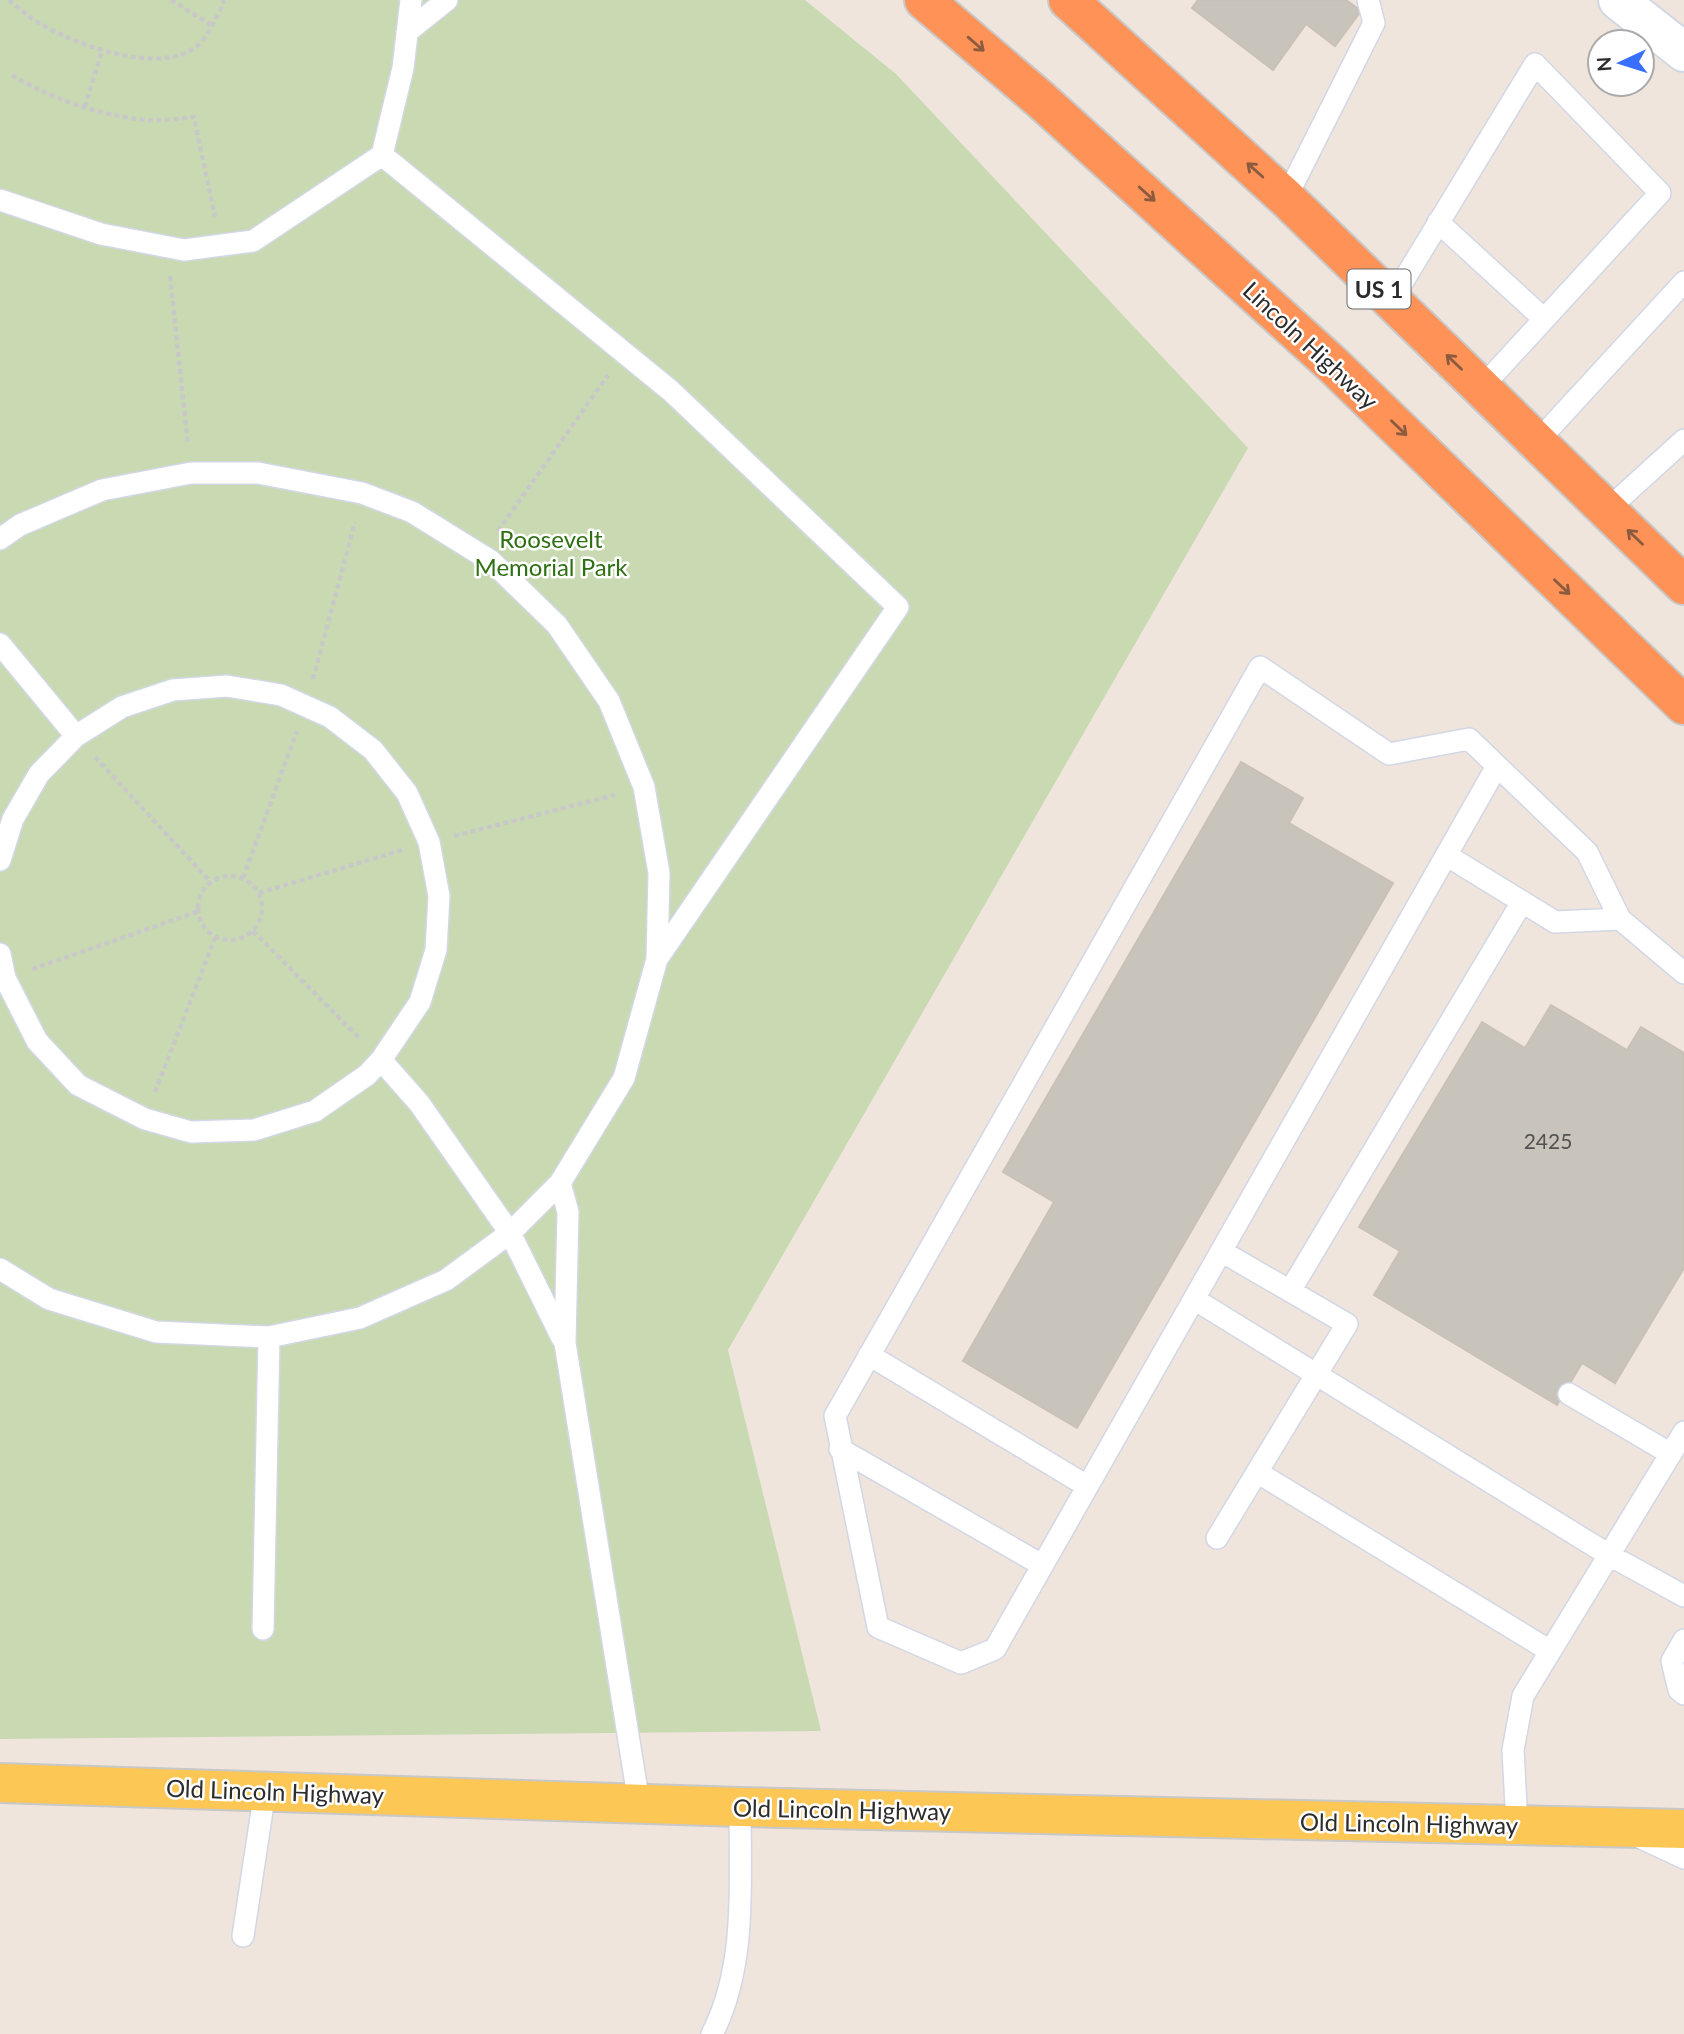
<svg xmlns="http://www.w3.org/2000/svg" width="1684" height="2034" font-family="Lato,sans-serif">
<rect width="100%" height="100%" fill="#efe5dd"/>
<!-- cemetery -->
<path fill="#c9dab3" d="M0 0H805L896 74 1248 448 728 1350 821 1731 0 1739Z"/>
<!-- building -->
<path fill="#c9c4bb" stroke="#cac1b6" stroke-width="2" d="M1198 0H1346L1361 11 1335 46 1306 24 1273 70 1192 8Z
M1241 762 1303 798 1289 823 1393 883 1077 1428 963 1361 1054 1202 1003 1172Z
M1551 1005 1627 1050 1641 1027 1684 1053V1268L1615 1383 1582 1363 1557 1405 1374 1295 1400 1251 1359 1227 1482 1022 1525 1048Z"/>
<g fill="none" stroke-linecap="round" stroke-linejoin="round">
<!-- lane casing -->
<g stroke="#d2d7e5" stroke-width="24">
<path id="lane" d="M407 32 447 0
M382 155 671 391 898 607 657 959
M1286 198 1374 23 1368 0
M0 200 101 234 184 250 253 241 382 155 403 68 411 0
M1438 222 1544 319
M1391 301 1535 64 1660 193 1481 388
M1537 442 1684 282
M1607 510 1684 440
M0 539 20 525 102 490 191 473H258L362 493 412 512 491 561 557 625 609 701 644 787 659 873 657 959 624 1078 560 1183 510 1233 446 1280 360 1318 269 1337 156 1332 49 1299 0 1269
M0 644 76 736
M1497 766 995 1649 961 1663 878 1627 835 1416 1260 667 1389 754 1469 739 1587 852 1620 919 1684 973
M1446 855 1555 922 1620 919
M0 860 13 819 39 774 76 736 122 707 173 690 227 686 281 695 330 717 373 750 407 793 429 842 439 896 436 950 420 1002 381 1060 367 1075 315 1111 254 1130 191 1132 145 1119 78 1085 37 1041 5 978 0 954
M381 1060 419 1103 510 1233 562 1338
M560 1183 568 1212 565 1343 639 1803
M1290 1291 1522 902
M1194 1299 1609 1555 1684 1596
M869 1355 1087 1486
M1569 1394 1671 1454
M840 1449 1042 1565
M1257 1472 1550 1651
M1217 1538 1347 1324 1221 1251
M263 1629 269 1337
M1684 1640 1672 1661 1679 1690 1684 1694
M1517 1825 1513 1750 1523 1696 1684 1432
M1639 1837 1684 1858
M243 1936 265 1791
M712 2034C747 1967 740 1881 740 1807"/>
</g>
<!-- street casing -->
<g stroke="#d2d7e5" stroke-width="42">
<path id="street" d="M1618 0 1684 52"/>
</g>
<!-- primary casing -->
<g stroke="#c8c8c8" stroke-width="42">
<path id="primary" d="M0 1783 740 1807 1684 1829"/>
</g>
<!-- highway casing -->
<g stroke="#c8c8c8" stroke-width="42">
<path id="highway" d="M924 0 1041 100 1332 364 1684 705
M1068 0 1286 198 1684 585"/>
</g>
<!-- path -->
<path stroke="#c8c8c8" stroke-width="4.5" stroke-dasharray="5 3.5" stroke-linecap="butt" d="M9 0C16 6 23 12 30 17 66 42 158 78 197 46 208 37 216 17 223 5L224 0
M171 0 211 25
M12 75C52 99 98 115 145 120 161 121 178 119 194 117L215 217
M85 107 102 50
M170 276 188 445
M498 531 608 375
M313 679 355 522
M95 757 210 881
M454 836 615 795
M198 908a32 32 0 1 1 64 0a32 32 0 1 1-64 0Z
M243 878 297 731
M259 893 402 850
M253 931 361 1040
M32 969 197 912
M155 1092 215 938"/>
<!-- lane -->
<use href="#lane" stroke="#fff" stroke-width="21"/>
<!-- street -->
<use href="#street" stroke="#fff" stroke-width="38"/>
<!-- primary -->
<use href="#primary" stroke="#fcc754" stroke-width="38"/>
<!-- highway -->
<use href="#highway" stroke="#ff9257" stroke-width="38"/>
</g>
<!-- one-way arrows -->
<defs><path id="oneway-shaft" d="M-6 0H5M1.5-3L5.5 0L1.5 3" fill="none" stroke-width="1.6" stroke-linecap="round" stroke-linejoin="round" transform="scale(1.75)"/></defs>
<g stroke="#8b5a3f">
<use href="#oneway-shaft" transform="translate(976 44) rotate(41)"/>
<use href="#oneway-shaft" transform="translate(1255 170) rotate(-138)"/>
<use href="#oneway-shaft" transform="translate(1147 194) rotate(42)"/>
<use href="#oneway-shaft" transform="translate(1454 362) rotate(-136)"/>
<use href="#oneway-shaft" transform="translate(1399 428) rotate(44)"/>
<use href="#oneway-shaft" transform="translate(1635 537) rotate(-136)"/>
<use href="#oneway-shaft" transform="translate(1562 587) rotate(44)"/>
</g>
<g text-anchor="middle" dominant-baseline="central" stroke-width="5" stroke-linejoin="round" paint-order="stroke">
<!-- number labels -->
<g font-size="21" fill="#535250">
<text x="1548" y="1140">2425</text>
</g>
<!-- shield labels -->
<rect fill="#fff" stroke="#6b6b6b" stroke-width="2" x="1347.5" y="269.5" width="63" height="39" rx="5"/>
<g font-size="23" font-weight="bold" fill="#2c2c2c">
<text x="1379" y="289">US 1</text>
</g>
<!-- street labels -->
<g font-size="24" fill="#2c2c2c" stroke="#fff">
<text transform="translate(1311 345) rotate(43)">Lincoln Highway</text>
<text transform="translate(275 1791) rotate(2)">Old Lincoln Highway</text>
<text transform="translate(842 1809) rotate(1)">Old Lincoln Highway</text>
<text transform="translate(1409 1823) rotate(1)">Old Lincoln Highway</text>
</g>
<!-- park labels -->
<g font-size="24" fill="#2f7014" stroke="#fff">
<text x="551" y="538">Roosevelt<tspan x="551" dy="28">Memorial Park</tspan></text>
</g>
</g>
<!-- north arrow -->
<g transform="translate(1621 63) rotate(266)"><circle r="33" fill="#ffffff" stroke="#ababab" stroke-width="2"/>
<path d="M0-5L12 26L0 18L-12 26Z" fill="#396fff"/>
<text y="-10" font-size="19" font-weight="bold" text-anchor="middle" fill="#2c2c2c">N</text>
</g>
</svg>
